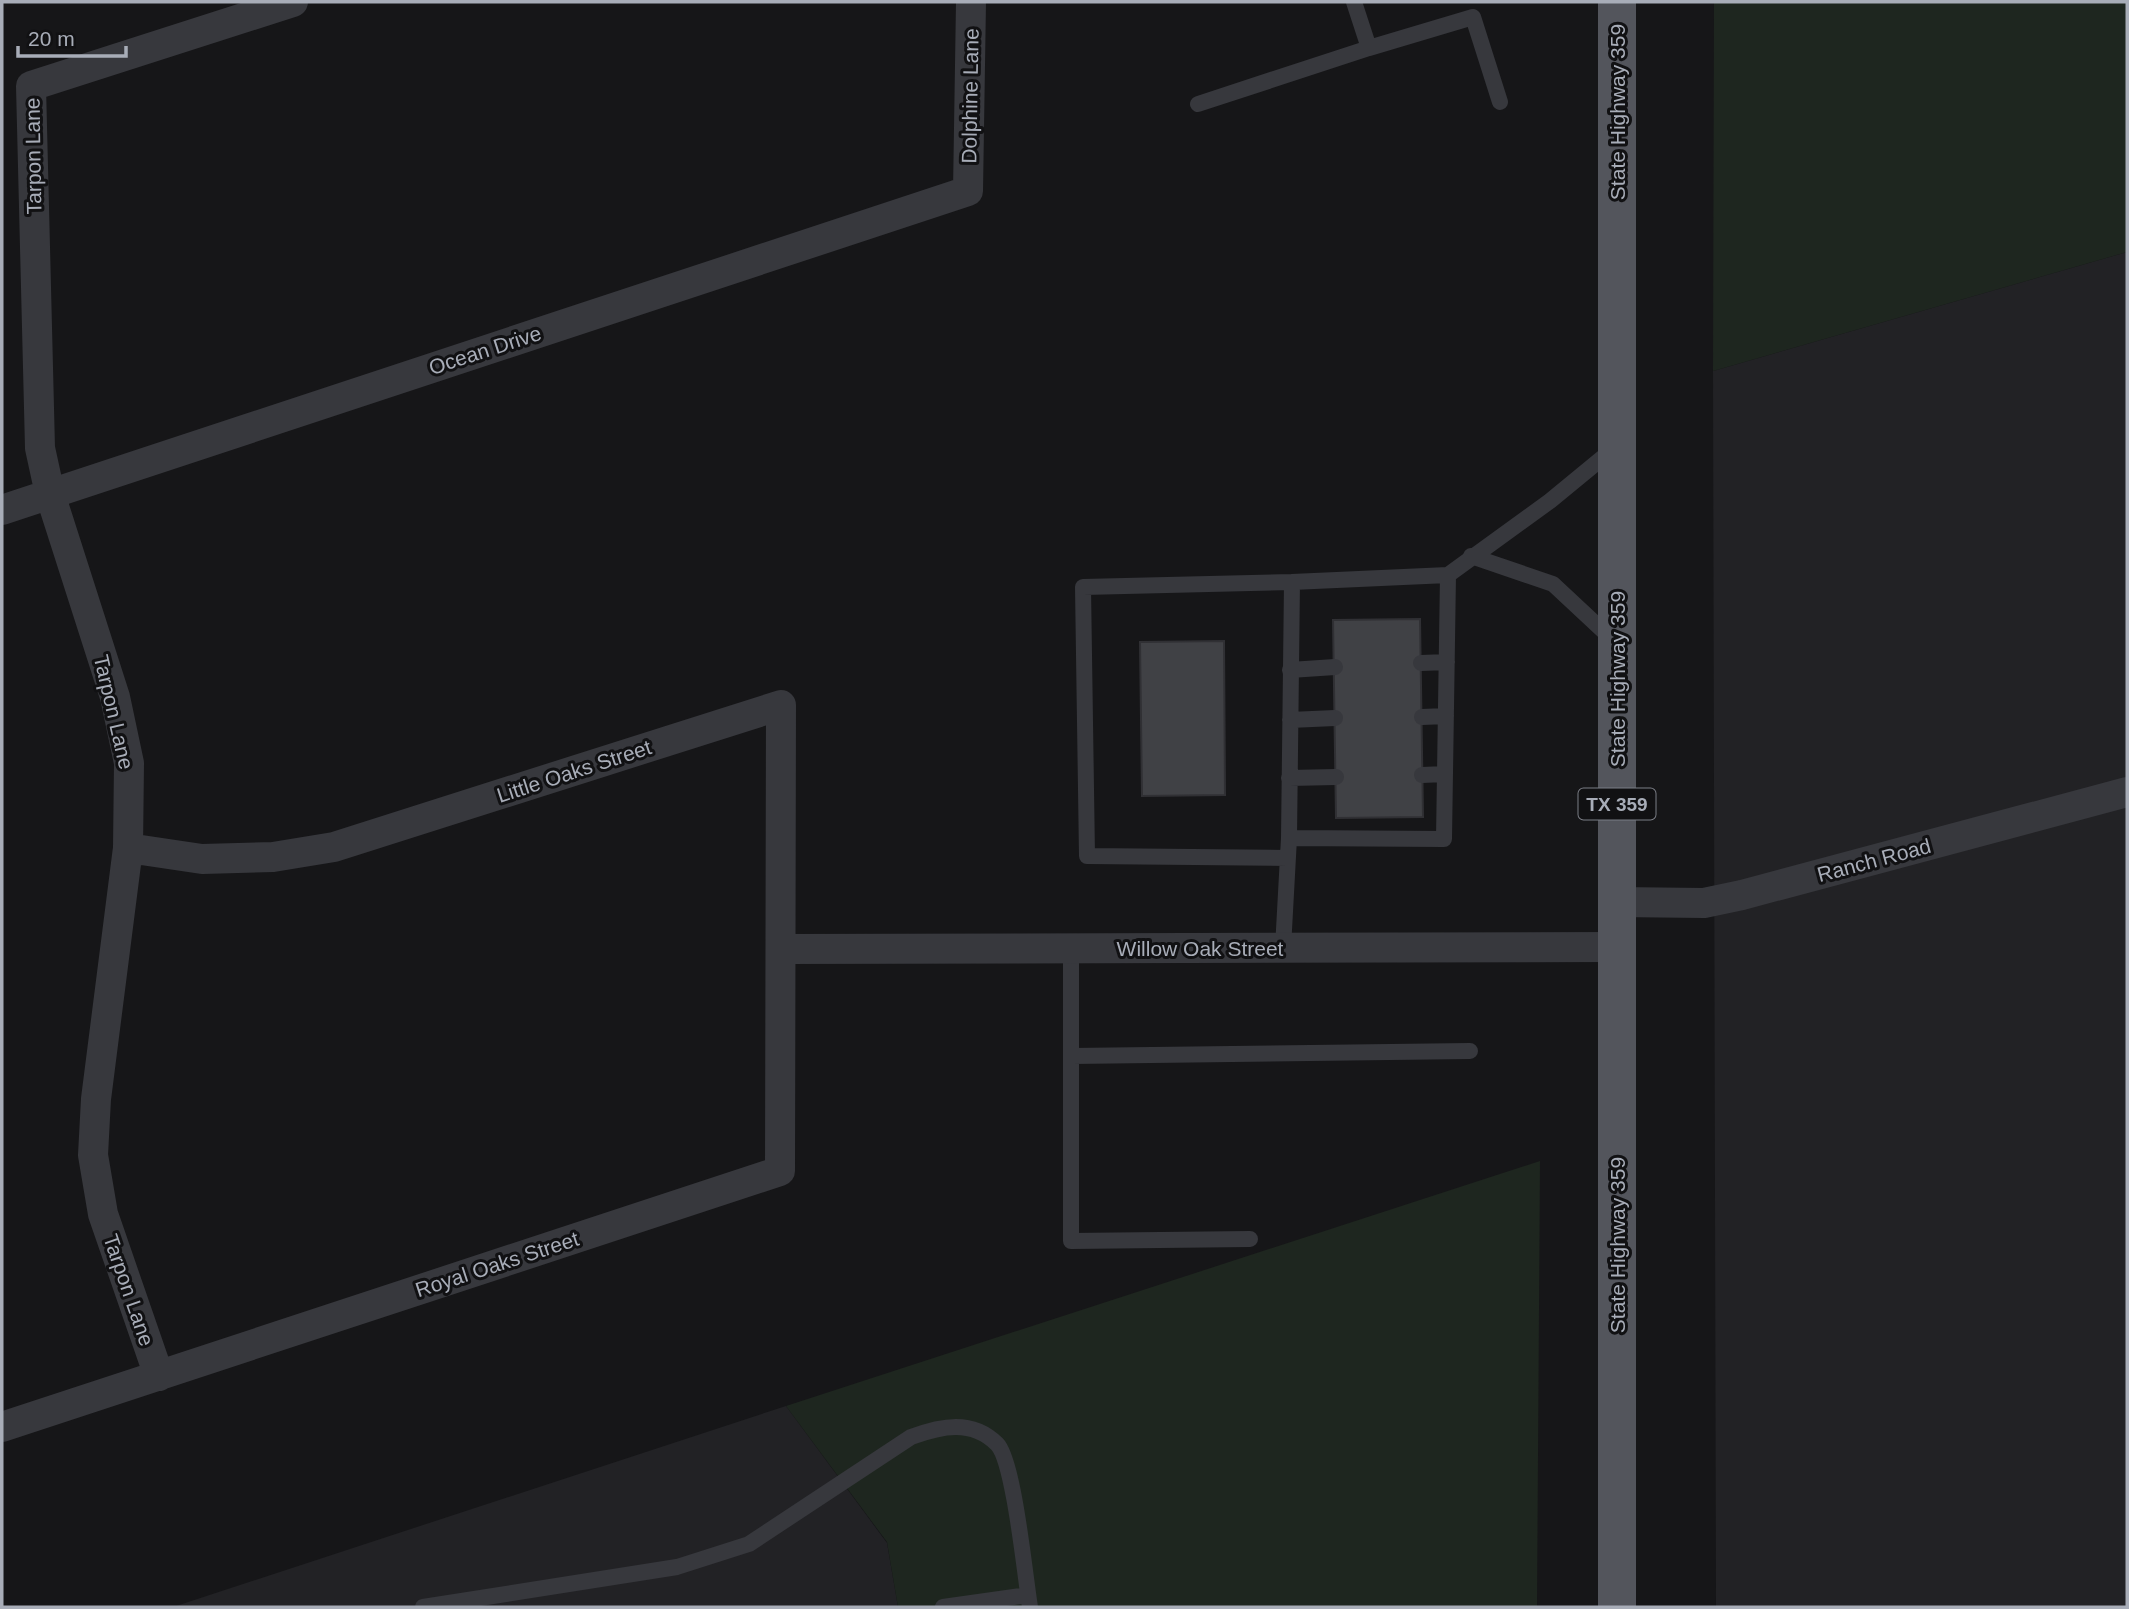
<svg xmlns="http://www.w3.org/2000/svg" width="2129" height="1609" font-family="Arial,sans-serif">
<rect width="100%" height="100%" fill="#161618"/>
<!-- built -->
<path fill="#222225" d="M2127 252V1607H1716L1713 371Z
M786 1406 887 1543 898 1607H173Z"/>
<!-- green -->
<path fill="#1e261f" d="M1714 2H2127V252L1713 371Z
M1540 1161 1537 1607H898L887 1542 786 1406Z"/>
<!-- building -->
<path fill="#404145" stroke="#303034" stroke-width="2" d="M1420 619 1423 817 1336 818 1333 620Z
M1224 641 1225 795 1142 796 1140 642Z"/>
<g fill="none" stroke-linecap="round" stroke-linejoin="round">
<!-- lane -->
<path stroke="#37383d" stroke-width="16" d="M1354 2 1369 48 1473 17 1500 102
M1198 104 1369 48
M1471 556 1553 584 1613 640
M1448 575 1550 501 1612 450
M1421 663 1447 662
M1290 670 1335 667
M1422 717 1446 716
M1290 720 1335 718
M1422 775 1445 774
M1289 778 1336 777
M1287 858 1087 856 1083 587 1292 582
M1071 948V1241L1250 1239
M1283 948 1289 838 1292 582 1448 575 1444 839 1289 838
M1072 1056 1470 1051
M423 1607 677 1567 749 1544 911 1437C941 1426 972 1419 997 1444 1014 1461 1025 1577 1030 1607
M943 1607 1028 1595"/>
<!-- street -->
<path stroke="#37383d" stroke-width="30" d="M2 510 968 191 971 2
M1617 902 1704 903 1742 895 2127 792
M783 949 1617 947
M159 1376 103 1214 93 1155 96 1099 128 848 129 763 115 697 50 494 40 448 31 86 293 2
M2 1427 780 1171 781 705 334 847 273 857 202 859 128 848"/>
<!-- primary -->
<path stroke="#53555c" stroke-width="38" d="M1617 2V1607"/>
</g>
<g text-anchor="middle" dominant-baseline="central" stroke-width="6" stroke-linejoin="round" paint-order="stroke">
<!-- shield labels -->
<rect fill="#111113" stroke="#7b7e86" stroke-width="2" x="1578.5" y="788.5" width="77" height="31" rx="5"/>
<g font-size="19" font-weight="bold" fill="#a8adb8">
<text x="1617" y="804">TX 359</text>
</g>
<!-- street labels -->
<g font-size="21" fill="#a8adb8" stroke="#111113">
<text transform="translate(970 96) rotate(-89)">Dolphine Lane</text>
<text transform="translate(1617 112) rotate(-90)">State Highway 359</text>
<text transform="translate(33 156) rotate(-91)">Tarpon Lane</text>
<text transform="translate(485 350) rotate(-18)">Ocean Drive</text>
<text transform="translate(1617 679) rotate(-90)">State Highway 359</text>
<text transform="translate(114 712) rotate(77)">Tarpon Lane</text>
<text transform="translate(574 771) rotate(-18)">Little Oaks Street</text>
<text transform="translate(1874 860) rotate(-15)">Ranch Road</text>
<text x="1200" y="948">Willow Oak Street</text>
<text transform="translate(1617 1245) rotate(-90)">State Highway 359</text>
<text transform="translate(497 1264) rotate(-18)">Royal Oaks Street</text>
<text transform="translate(129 1290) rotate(71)">Tarpon Lane</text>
</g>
</g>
<!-- border -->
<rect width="2129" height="1609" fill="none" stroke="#a8adb8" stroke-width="7"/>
<!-- scale -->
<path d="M18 46v10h108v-10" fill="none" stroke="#a8adb8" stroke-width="3.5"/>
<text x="28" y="46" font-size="21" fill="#a8adb8" stroke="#111113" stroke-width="5" paint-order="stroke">20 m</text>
</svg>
